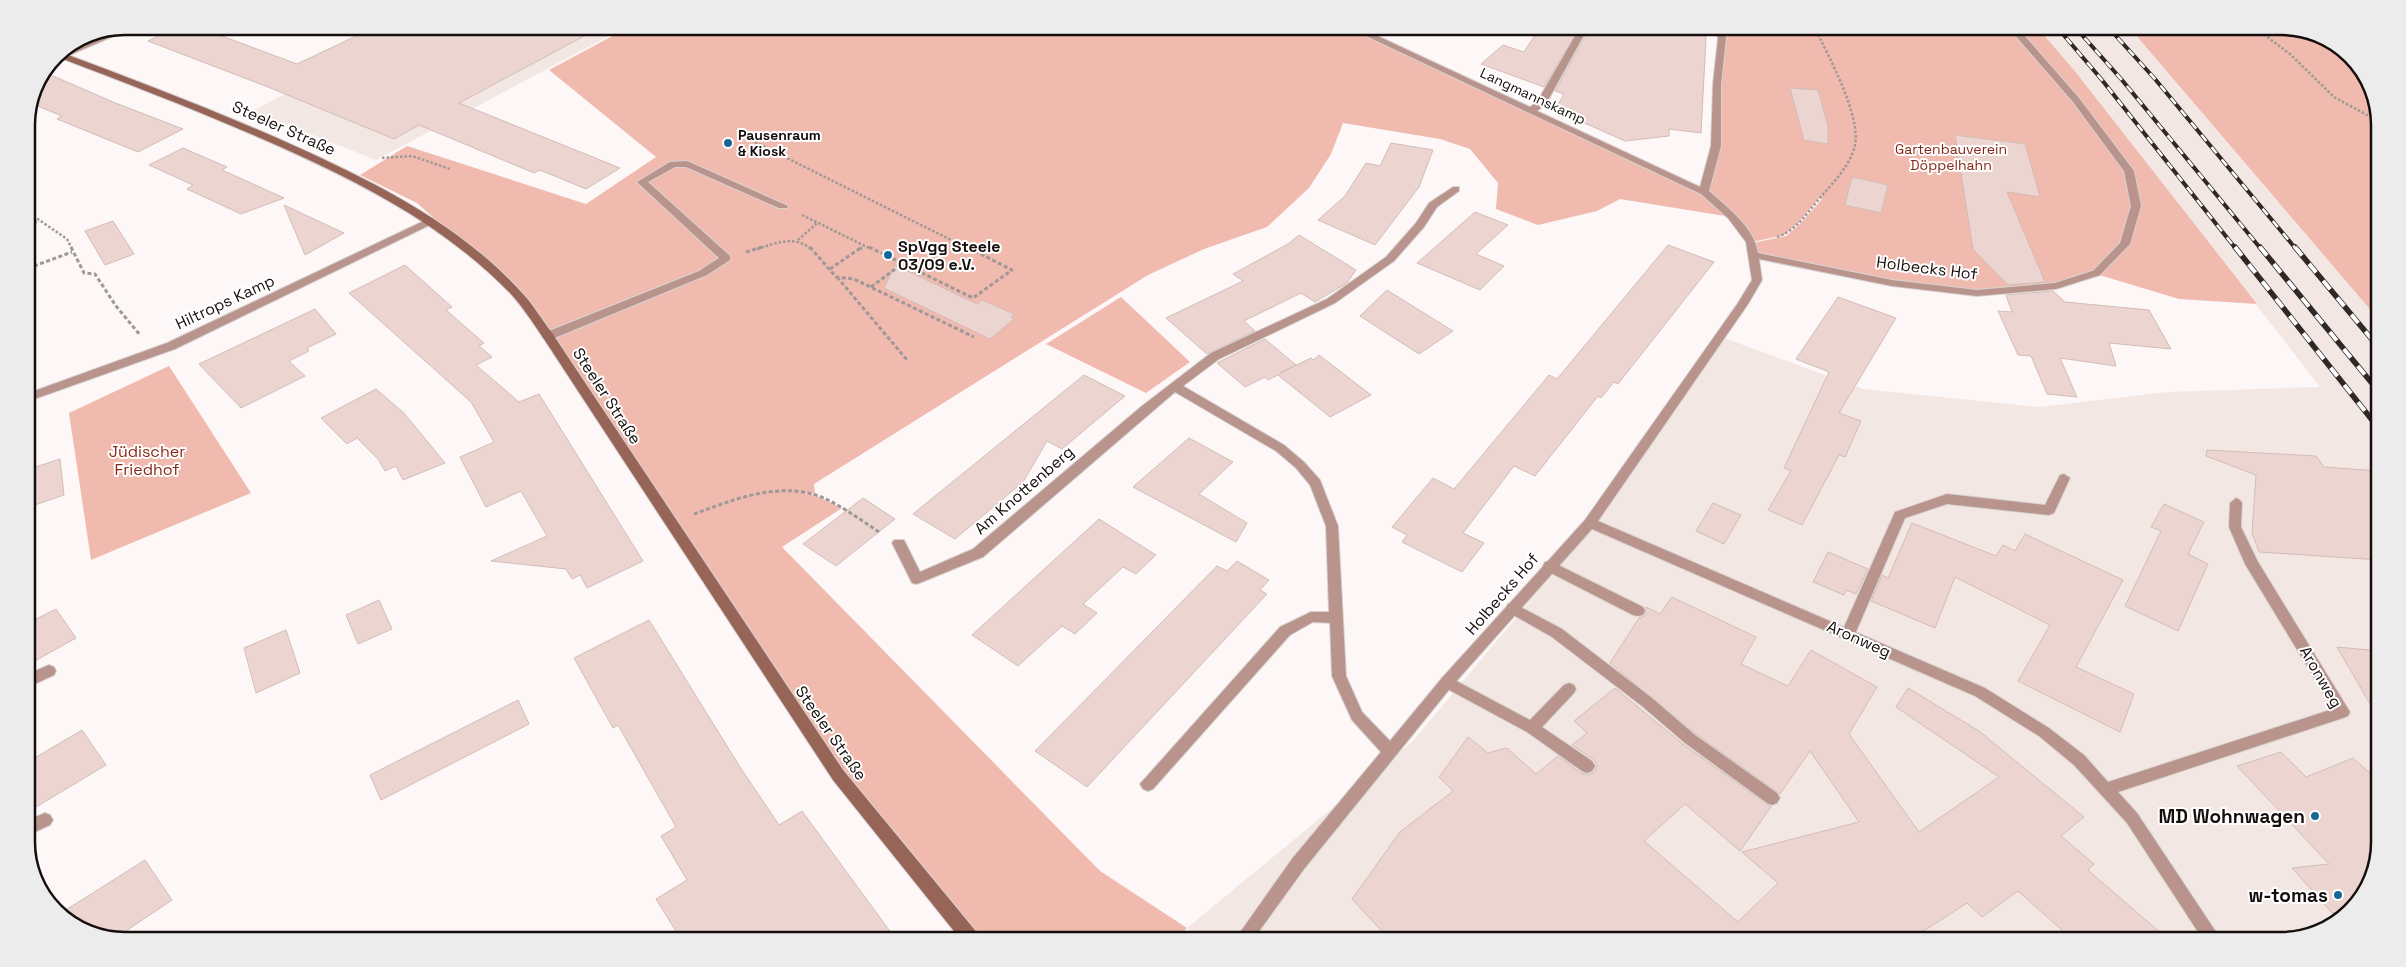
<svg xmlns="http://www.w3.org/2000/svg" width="2406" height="967" font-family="'Space Grotesk',sans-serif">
<rect width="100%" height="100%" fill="#fdf8f7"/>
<!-- built -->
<path fill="#f3e7e4" d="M416 26H628L376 160 252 111Z
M2036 26H2128L2380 321V842L2372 880 2336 924 2282 941H1203L1187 928 1412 742 1556 570 1719 336 1863 389 2040 407 2167 392 2320 387 2074 70Z"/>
<!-- green -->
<path fill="#f0baae" d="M631 26H1345L1704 192 1731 217 1620 199 1597 211 1538 225 1496 209 1498 183 1470 149 1440 139 1343 123 1331 154 1309 188 1267 227 1204 249 1148 275 814 484 815 494 792 491 815 495 842 508 782 547 1100 871 1187 928 1174 941H975L849 782 516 292 417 203 360 175 407 146 586 204 656 157 549 70Z
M1717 26H2036L2074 70 2257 304 2179 299 2096 274 2126 245 2136 207 2128 170 2134 206 2124 244 2095 273 2054 285 1977 293 1892 283 1754 256 1752 243 1786 236 1800 224 1822 199 1819 198 1798 223 1784 235 1752 242 1705 192 1713 162 1722 38Z
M2128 26H2281L2319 34 2360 65 2380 119V321Z
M1121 297 1190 362 1146 393 1046 344Z
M169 366 251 493 91 560 69 413Z"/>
<!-- building -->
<path fill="#ecd5d0" stroke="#d3bcb7" d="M180 26H195L297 64 377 26H603L459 103 620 168 586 189 540 170 534 173 419 125 394 139 273 89 148 41Z
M1541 26H1580L1544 87 1481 64 1503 45 1524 52Z
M1597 26H1701L1706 38 1701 133 1669 129V136L1625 141 1555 110 1564 94 1555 91 1586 34Z
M44 72 113 102 183 129 138 152 57 119 62 116 30 103 34 87Z
M1790 88 1818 90 1828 126V144L1804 140Z
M1955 135 2025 144 2040 197 2007 192 2045 282 2008 285 1973 249Z
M1391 143 1433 150 1419 187 1375 245 1318 220 1345 196 1366 163 1380 166Z
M183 148 227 167 222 170 284 198 241 214 187 189 193 185 149 165Z
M1852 177 1888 185 1881 213 1845 205Z
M284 205 344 233 305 255Z
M1475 212 1508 225 1476 254 1504 266 1480 290 1417 263Z
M113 221 134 254 105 265 85 231Z
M1299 235 1356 270 1347 283 1315 302 1301 293 1244 321 1255 331 1207 354 1166 318 1243 281 1233 274 1288 244Z
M1668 245 1714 262 1618 384 1614 382 1601 398 1598 396 1535 476 1514 466 1463 533 1484 543 1462 572 1402 542 1407 535 1392 527 1433 478 1454 489 1549 375 1557 379Z
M405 265 452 307 446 310 484 343 479 346 492 357 476 365 519 402 539 394 643 561 587 588 580 575 572 579 566 569 491 561 547 536 521 491 486 507 460 457 494 442 471 402 349 293Z
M895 265 977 304 982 300 1014 314 1011 317 1014 319 990 339 884 288Z
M1387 290 1453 331 1419 354 1360 316Z
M2053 291 2065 302 2149 310 2171 349 2109 343 2116 366 2060 358 2077 397 2047 394 2031 356 2018 355 1998 311 2012 312 2006 295Z
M1838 297 1896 318 1839 413 1861 421 1845 457 1839 455 1802 525 1768 510 1791 471 1784 468 1829 372 1796 359Z
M315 309 336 334 307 348 309 351 289 361 305 376 241 408 199 364Z
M1265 339 1296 365 1280 373 1311 358 1313 360 1319 355 1371 395 1330 417 1278 375 1268 380 1265 377 1245 387 1217 363Z
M1084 375 1125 396 1062 449 1047 441 1023 482 955 539 913 514Z
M376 389 404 413 445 463 403 480 396 466 385 471 378 459 357 438 347 444 321 418Z
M1189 438 1233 462 1199 494 1247 523 1236 542 1133 487Z
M2207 450 2316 456 2324 467 2380 471V560L2259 552 2252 533 2256 475 2206 456Z
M60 459 64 495 26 508V470Z
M863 498 895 519 836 566 803 544Z
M1713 503 1741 515 1724 544 1696 531Z
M2164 504 2204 522 2188 554 2208 564 2178 631 2125 606 2161 531 2151 527Z
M1099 519 1156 555 1136 574 1123 567 1083 604 1097 613 1075 634 1062 626 1018 666 972 635Z
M1912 523 1996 556 2003 545 2015 551 2025 534 2123 580 2076 667 2134 694 2120 732 2018 681 2050 625 1955 577 1935 628 1871 601 1882 575 1888 578Z
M1828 552 1868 569 1856 594 1846 590 1844 595 1813 582Z
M1237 561 1269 580 1260 590 1267 594 1087 787 1035 751 1217 566 1227 571Z
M1672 597 1756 637 1741 664 1788 686 1811 650 1877 687 1849 734 1919 832 1999 777 1896 707 1908 688 1979 731 2084 817 2061 836 2094 864 2088 870 2170 941H2074L2018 891 1982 917 1967 903 1908 941H1391L1352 899 1400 832 1453 791 1439 777 1468 737 1488 753 1507 748 1536 774 1558 756 1581 773 1588 775 1594 772 1597 765 1593 759 1572 745 1587 733 1574 721 1615 688 1684 745 1771 807 1740 851 1685 804 1644 841 1738 922 1778 883 1742 852 1859 822 1810 751 1780 794 1696 734 1610 663 1639 618 1645 616 1646 607 1660 614Z
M379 600 392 629 358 644 346 615Z
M56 609 76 638 26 666V624Z
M649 620 740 767 779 825 802 811 897 941H682L656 899 687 880 661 836 676 827 618 725 613 728 574 658Z
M286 630 300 673 256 693 244 648Z
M2337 647 2380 651V721Z
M518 700 529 724 381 800 370 775Z
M82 730 106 765 26 813V763Z
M2281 752 2306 777 2353 758 2380 782V842L2372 880 2347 911 2332 913 2292 868 2329 864 2237 766Z
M145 860 172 900 114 939 87 933 61 913Z"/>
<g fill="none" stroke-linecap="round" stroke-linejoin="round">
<!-- lane casing -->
<g stroke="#d8d3d2" stroke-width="2">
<path id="lane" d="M2007 26H2016L2079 98 2134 171 2141 206 2130 244 2100 275 2096 276 2091 273 2120 243 2131 206 2124 171 2073 102Z
M687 161 788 206 787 208H779L686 167H675L648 182 730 256V260L707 275 552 339H544L542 336 544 333 699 271 719 258 637 182 670 162Z
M2064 474 2070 478 2054 513 2049 515 1947 504 1905 518 1855 634 1853 638 1848 640 1843 638 1841 634 1895 512 1947 494 2045 505 2060 475Z
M1550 561 1643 607 1645 611 1643 615 1638 616 1633 615 1545 570 1543 566 1545 562Z
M1513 603 1562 629 1652 698 1695 735 1777 793 1780 798 1777 803 1772 805 1767 803 1685 743 1642 706 1552 637 1508 612 1506 608 1508 604Z
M49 665 54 667 56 671 54 675 26 688V675Z
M1447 676 1530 720 1564 685 1569 683 1574 685 1576 689 1574 693 1542 727 1592 761 1595 766 1592 771 1587 773 1582 771 1527 732 1442 686 1440 682 1442 678Z
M45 813 50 815 53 820 50 825 26 836V821Z"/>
</g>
<!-- street casing -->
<g stroke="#d8d3d2" stroke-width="2">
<path id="street" d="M125 26H137L65 57 58 55Z
M1345 26H1356L1530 107 1537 102 1579 29 1584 26H1595L1585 33 1546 104 1537 111 1700 187 1711 146 1713 84 1718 38 1713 26H1721L1726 38 1721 84V146L1709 191C1728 208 1754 227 1758 253L1892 280 1977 290 2055 283 2092 271H2100V275L2056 289 1977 296 1892 286 1759 259 1762 280 1748 304 1598 521 1985 688 2049 728 2084 755 2108 782 2333 709 2245 564 2229 527 2230 503 2236 498 2240 500 2242 503 2241 527 2258 562 2350 712 2348 716 2343 718 2118 792 2137 813 2222 941H2204L2127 823 2074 765 2039 736 1975 696 1592 529 1452 686 1304 869 1252 941H1234L1292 859 1381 752 1352 720 1332 676 1330 623 1313 622 1290 635 1153 789 1148 791 1143 789 1140 784 1280 627 1311 612H1329L1326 526 1310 485 1296 468 1276 451 1175 392 983 557 917 584 912 583 892 543 894 540H904L920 572 973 549 1142 406 1211 353 1327 299 1386 257 1416 223 1429 203 1453 187H1459V191L1437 207 1424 227 1394 261 1335 303 1219 359 1183 386 1284 445 1304 462 1320 480 1338 526 1346 676 1362 712 1390 741 1442 678 1585 520 1738 303 1752 280 1746 242 1728 218 1701 194Z
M430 218 434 219V223L175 349 26 402V394L167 343Z"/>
</g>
<!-- secondary casing -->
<g stroke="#d8d3d2" stroke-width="2">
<path id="secondary" d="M60 52C128 77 195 103 261 131 354 172 454 217 523 294 534 306 542 320 552 333L843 770 979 935 981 941H962L833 780 544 339C533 323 523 307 510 293 438 219 345 175 251 134 186 106 121 81 55 56Z"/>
</g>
<!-- path-far1 -->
<path stroke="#9e9897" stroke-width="2.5" stroke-dasharray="2.5 2" stroke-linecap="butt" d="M2253 26 2291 55 2334 97 2380 122
M743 136 969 249
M382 158 412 156 450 169
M26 211 67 239 72 249
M802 215 871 249
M26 226 39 221
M1777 237C1797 230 1806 214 1819 199 1832 184 1848 168 1854 149 1864 119 1827 54 1814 26
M798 240 817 223
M757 249C776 243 794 235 811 249
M860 249 864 246"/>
<!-- path -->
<path stroke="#9e9897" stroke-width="3" stroke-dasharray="4 2.5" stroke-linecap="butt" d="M71 247 84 273 95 274 116 306 140 335
M810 247 836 277 854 279 974 337
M869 247 973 298 1012 270 967 247
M746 252 762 247
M34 266 72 252
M830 269 862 247
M837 277 907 360
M871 287 902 264
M694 514C735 499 781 480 824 498 843 507 861 520 879 532"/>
<!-- lane -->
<use href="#lane" fill="#b9948c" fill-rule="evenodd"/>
<!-- street -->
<use href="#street" fill="#b9948c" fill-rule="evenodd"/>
<!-- secondary -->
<use href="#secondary" fill="#976458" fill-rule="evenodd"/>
<!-- rail-far1 casing -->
<g stroke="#302827" stroke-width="4">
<path id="rail-far1" d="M2056 26 2102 80 2236 249
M2074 26 2122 80 2261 249
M2107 26 2155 79 2296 249"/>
</g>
<!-- rail casing -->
<g stroke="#302827" stroke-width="5.5">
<path id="rail" d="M2235 247 2380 430
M2260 247 2380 393
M2295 247 2380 349"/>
</g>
<!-- rail-far1 -->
<use href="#rail-far1" stroke="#fff" stroke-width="2.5" stroke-dasharray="8" stroke-linecap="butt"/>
<!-- rail -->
<use href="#rail" stroke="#fff" stroke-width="4" stroke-dasharray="11" stroke-linecap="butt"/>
</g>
<!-- markers -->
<g fill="#186698" stroke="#fff" stroke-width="2">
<circle cx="728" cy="143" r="5"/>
<circle cx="888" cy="255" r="5"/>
<circle cx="2315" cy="816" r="5"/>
<circle cx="2338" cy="895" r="5"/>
</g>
<g text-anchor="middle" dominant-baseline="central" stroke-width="4" stroke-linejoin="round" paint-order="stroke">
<!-- far-street labels -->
<g font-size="14" fill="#160e0d" stroke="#fff">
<text transform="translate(1533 96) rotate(25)">Langmannskamp</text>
</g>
<!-- far-poi labels -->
<g font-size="14" font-weight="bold" fill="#160e0d" stroke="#fff" text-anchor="start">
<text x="738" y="135">Pausenraum<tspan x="738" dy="16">&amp; Kiosk</tspan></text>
</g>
<!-- far-park labels -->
<g font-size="14" fill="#862715" stroke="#fff">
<text x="1951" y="149">Gartenbauverein<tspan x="1951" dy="16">Döppelhahn</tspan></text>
</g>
<!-- street labels -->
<g font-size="16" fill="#160e0d" stroke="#fff">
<text transform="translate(284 128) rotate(24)">Steeler Straße</text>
<text transform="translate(1927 268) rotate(7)">Holbecks Hof</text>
<text transform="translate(225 302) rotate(-25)">Hiltrops Kamp</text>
<text transform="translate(607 396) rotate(57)">Steeler Straße</text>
<text transform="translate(1024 490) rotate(-41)">Am Knottenberg</text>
<text transform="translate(1502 594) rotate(-49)">Holbecks Hof</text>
<text transform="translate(1859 639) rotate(24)">Aronweg</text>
<text transform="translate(2321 677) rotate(60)">Aronweg</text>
<text transform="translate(831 733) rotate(55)">Steeler Straße</text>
</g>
<!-- poi labels -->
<g font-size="16" font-weight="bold" fill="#160e0d" stroke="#fff" text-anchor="start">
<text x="898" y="246">SpVgg Steele<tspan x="898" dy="18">03/09 e.V.</tspan></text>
</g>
<!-- park labels -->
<g font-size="16" fill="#862715" stroke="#fff">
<text x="147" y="451">Jüdischer<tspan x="147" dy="18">Friedhof</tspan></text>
</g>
<!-- near-poi labels -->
<g font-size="19" font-weight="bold" fill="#160e0d" stroke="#fff" text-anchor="end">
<text x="2305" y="816">MD Wohnwagen</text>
<text x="2328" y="895">w-tomas</text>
</g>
</g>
<!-- crop -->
<path d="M0 0H2406V967H0ZM125 35H2281A90 90 0 0 1 2371 125V842A90 90 0 0 1 2281 932H125A90 90 0 0 1 35 842V125A90 90 0 0 1 125 35Z" fill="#ececec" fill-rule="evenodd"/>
<path fill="none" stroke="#160e0d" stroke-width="2.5" d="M125 35H2281A90 90 0 0 1 2371 125V842A90 90 0 0 1 2281 932H125A90 90 0 0 1 35 842V125A90 90 0 0 1 125 35Z"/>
</svg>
